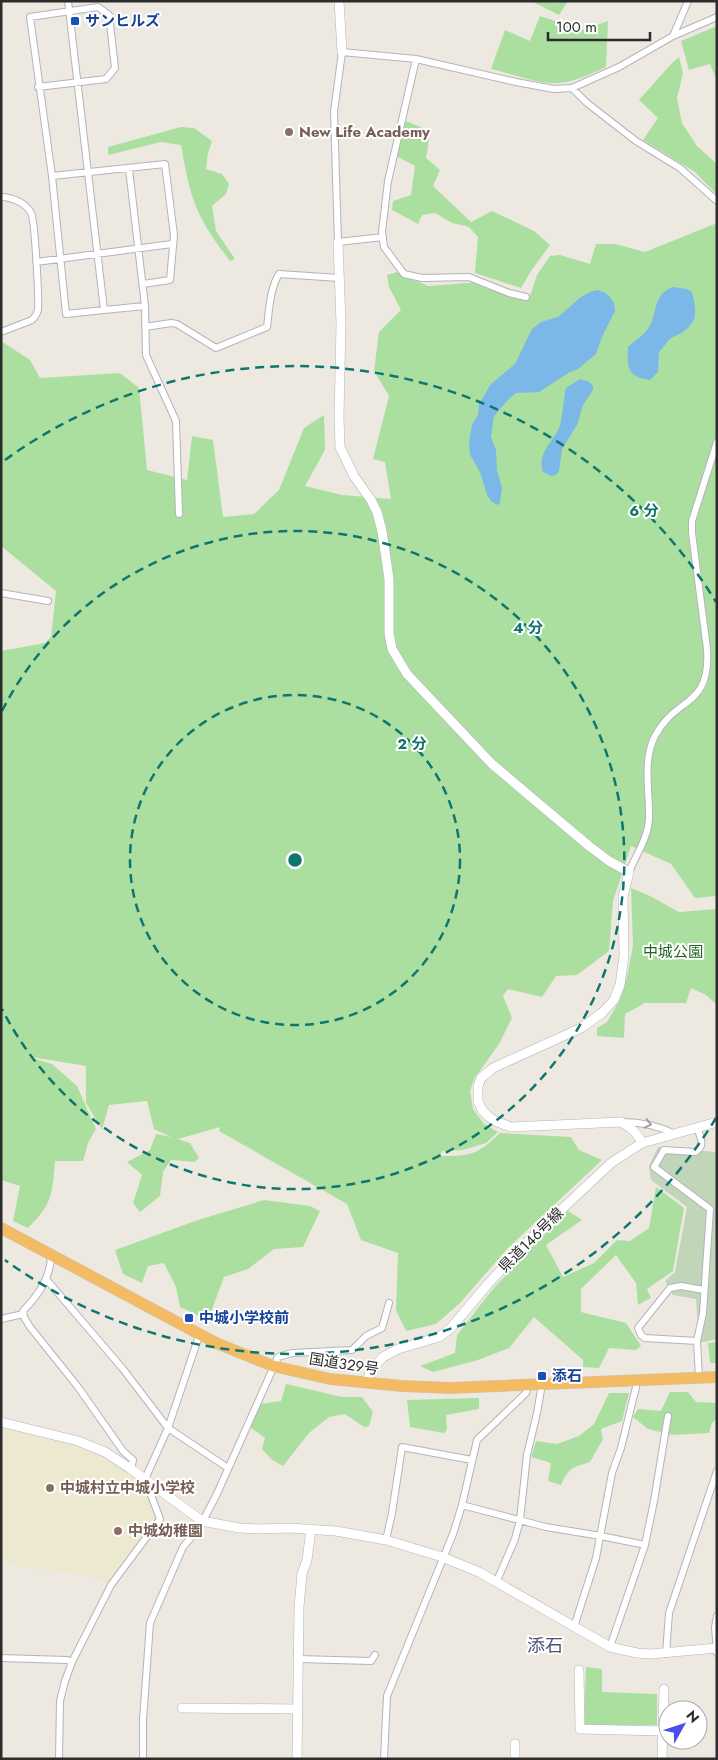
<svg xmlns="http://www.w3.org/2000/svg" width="718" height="1760" font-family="Jost,'Noto Sans JP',sans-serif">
<rect width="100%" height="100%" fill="#ede9e0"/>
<!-- education -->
<path fill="#ede9d1" d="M1 1426 45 1435 79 1446 126 1469 142 1481 155 1519 108 1585 92 1576 5 1564 1 1565Z"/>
<!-- green -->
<path fill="#abdfa0" d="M531 1H568L559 15Z
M540 16 583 30 608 21 606 67C589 75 569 85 549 83 533 82 508 73 491 69L505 30 530 41Z
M717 26V81L710 64 689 70 681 41Z
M679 57 683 73 677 98 682 123 697 146 717 164V195L695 172 643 140 658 118 639 100 672 63Z
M406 121C432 132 431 129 426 158L440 170 433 186 471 222 492 211 534 231 550 245 531 271 521 288 475 273 478 237 469 227 452 223 435 213 422 215 418 224 392 210 393 201 411 195 415 166 396 156Z
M181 127 194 128 212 141 208 153 206 169 222 174 229 184 226 194 212 206 216 231 235 259 230 261C218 245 205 228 197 209 188 188 185 166 181 145L161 142 108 155V147Z
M717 223V896L695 898 671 864 631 846 613 901 609 951 577 975 556 976 542 997 508 989 503 996 512 1018 499 1044 474 1079 470 1091 473 1109 484 1124 498 1132 486 1143 463 1150 442 1151 440 1156C471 1156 477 1155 500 1133L571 1137 579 1150 602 1160 507 1249 460 1303 436 1324 406 1331 396 1310 398 1253 361 1240 347 1204 219 1131 220 1127 178 1139 190 1143 199 1158 195 1162 171 1160 163 1172 160 1196 140 1212 133 1203 142 1175 127 1162 150 1150 156 1134 171 1137 154 1129 147 1101 109 1105 102 1129 86 1103V1066L25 1056 52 1064 77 1086 96 1129 88 1143 83 1161H55C52 1195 53 1203 28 1228L13 1221 20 1186 1 1180V651L45 643 51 637 56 591 1 546V341L30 360 40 378 120 373 139 388 147 470 187 480 192 436 213 440 223 517 254 514 279 490 304 428 324 415 325 450 305 486 342 495 391 499 385 462 373 459 389 396 374 371 379 332 401 310 389 287 387 275 397 272 428 286 481 282 530 296 537 275 550 256 560 255 590 264 596 244H615L645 252Z
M631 888 650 896 679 912 717 909V1005L706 995 691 988 686 1003H645L625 1014 624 1038 597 1036V1028L607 1022 616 1007 627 977 633 945Z
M656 1187 684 1208 673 1271 647 1289 651 1298 638 1305 636 1283 616 1255 581 1289V1312L626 1323 641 1346 636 1350 609 1348 599 1368 583 1367V1360L534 1317 509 1348 478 1360 433 1372 420 1366 455 1353 457 1335 492 1290 532 1247 568 1211 582 1220 546 1245 563 1277 594 1263 617 1240 630 1241 649 1228Z
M264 1200 310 1206 320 1211 303 1247 274 1249 248 1269 224 1277 208 1320 180 1307 176 1287 164 1263 148 1266 142 1283 123 1274 115 1250 198 1220Z
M717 1342V1363H710L708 1343Z
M286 1384 342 1397H362L373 1412 369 1426 364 1427 345 1414 329 1417 309 1433 283 1466 271 1459 262 1449 265 1438 250 1427 260 1404 281 1401Z
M670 1392H688L696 1402 717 1403V1419L712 1423 709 1433 672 1435 648 1429 633 1417 638 1409 661 1411Z
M609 1393H629L622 1421 601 1429 603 1439 590 1462C572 1468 569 1467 561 1485L548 1481 551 1463 531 1457 536 1441 557 1444 579 1436 594 1424Z
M479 1398V1409L446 1415 447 1430 444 1433 410 1427 407 1400Z
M586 1667 602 1669V1692L657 1694V1725H584Z"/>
<!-- cemetery -->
<path fill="#c1d5b8" d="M658 1147 717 1152V1339L699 1343 696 1299 673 1295 665 1281 675 1272 687 1207 651 1180 649 1166Z"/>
<!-- water -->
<path fill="#7bb7e7" d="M673 287 687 289 692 292C696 309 699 321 683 332 679 335 672 336 669 340 666 343 663 348 659 352L658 372 650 380C627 377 627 367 628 347 634 341 643 336 648 329 659 312 651 296 673 287Z
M597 290 604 292 609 296 614 303 615 311 602 337 596 354 578 369 570 372 539 392 516 393 508 400 494 416 491 437 496 450 497 471 502 488 500 503 497 505 491 501 487 495 480 472 470 455 469 445 470 436 472 425 478 415 479 404 491 384 515 364 532 329 541 322 558 317 581 297 590 292Z
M580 379 589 382 593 386V390L583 405 577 425 562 449 559 471 556 475 551 476 543 472C537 455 551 443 558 430 563 421 563 399 566 388Z"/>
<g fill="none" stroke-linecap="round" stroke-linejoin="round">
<!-- street casing -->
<g stroke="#b3b3be" stroke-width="8">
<path id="street" d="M68 1 104 310 145 306 146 355 176 421 179 514
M673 36 717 17
M416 59 388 181 382 232 384 247 404 274 422 278 469 277 509 293 526 297
M38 87 106 79 115 68 109 15 98 7 30 17 52 176 66 314 104 310
M572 88 587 103 636 141 680 168 717 201
M129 169 145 306
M52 176 165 164 174 235 170 280 143 284
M1 197C12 197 26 203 31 213 35 219 39 300 38 310 37 314 35 317 32 320L1 332
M383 237 338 242 334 112 342 52 416 59 516 82 554 89 572 88 619 67 673 36 688 1
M36 262 172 244
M145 327 171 323 177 324 216 348 267 327C269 311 270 288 279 274L339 278
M1 593 48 601
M629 872C636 855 648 838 649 819 650 792 642 761 655 736 676 696 711 708 707 649L692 533V521L717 442
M622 1122C641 1122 657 1125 675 1134
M697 1127C700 1137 706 1146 695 1152L664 1150 654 1167 710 1209 703 1313 697 1341 699 1378
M51 1255C51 1278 38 1296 23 1311L24 1317 30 1327 78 1387 123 1451 133 1460 131 1469
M46 1279 123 1369 168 1428 228 1468
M1 1319 23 1314
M697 1341 645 1338 641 1335 638 1328 670 1288 681 1286 704 1290
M462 1505 546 1527 601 1536 645 1545
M386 1540 392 1513 402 1447 472 1460
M496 1583 515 1539 520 1520 527 1455 537 1413 542 1384
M717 1616 715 1627 717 1653
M574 1627 596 1558 612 1473 621 1448 636 1387 637 1379
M610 1647 645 1545 654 1501 668 1416
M666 1654 669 1613 717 1471
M1 1658 67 1660 72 1662
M298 1659 371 1661 375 1655
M59 1759 60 1701 65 1681 72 1662 111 1585 160 1519 145 1479 168 1428 199 1336
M143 1759V1720L150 1623 183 1547 199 1528 216 1496 278 1357 292 1353 352 1350 366 1336 382 1328 389 1303
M384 1759 387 1696 453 1534 462 1505 477 1440 526 1393 528 1384"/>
</g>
<!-- secondary casing -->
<g stroke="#b3b3be" stroke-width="10">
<path id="secondary" d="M339 1 342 52
M338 242 341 324 339 417 340 447 354 476 371 500 377 512 382 531 389 579V633L392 649 407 674 492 764 589 846 609 861 629 872 623 897 624 956 620 985 614 1000 602 1013 581 1028 493 1068 481 1078 478 1086V1101L482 1110 489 1117 497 1122 511 1127 621 1122C631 1128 637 1132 642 1143
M367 1383 370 1372 383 1357 398 1349 439 1337 450 1329 488 1284 526 1243 611 1163 642 1143 717 1122
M1 1422 78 1441 105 1452 131 1469 202 1521 239 1528 259 1529 289 1528 336 1531 386 1540 442 1557 479 1572 610 1647 637 1653 651 1654 717 1648
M579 1670 580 1729 662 1731
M182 1708 298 1709
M515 1744V1759
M297 1759 299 1607 302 1574 307 1560 311 1529
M662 1759 664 1689"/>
</g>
<!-- highway casing -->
<g stroke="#c8c8c8" stroke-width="12">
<path id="highway" d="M1 1228 216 1343 273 1366 330 1379 402 1386 450 1388 717 1377"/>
</g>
<!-- street -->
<use href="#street" stroke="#fff" stroke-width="6"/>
<!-- secondary -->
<use href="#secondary" stroke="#fff" stroke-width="9"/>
<!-- highway -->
<use href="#highway" stroke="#f3bb64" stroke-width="11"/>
</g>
<!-- one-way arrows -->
<defs><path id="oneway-chevron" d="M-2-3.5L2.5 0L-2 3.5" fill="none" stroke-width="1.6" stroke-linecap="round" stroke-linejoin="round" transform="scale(1.25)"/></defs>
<use stroke="#a0a0a0" href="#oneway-chevron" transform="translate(648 1124) rotate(13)"/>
<!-- distance rings -->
<g fill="none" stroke="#0f766e" stroke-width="2.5" stroke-dasharray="9 6">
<circle cx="295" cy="860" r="165"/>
<path d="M2 711A329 329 0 1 1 2 1009"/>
<path d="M716 1118A494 494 0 0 1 5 1260M5 460A494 494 0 0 1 716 602"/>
</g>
<!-- markers -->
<g fill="#1a4fb4" stroke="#fff" stroke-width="2">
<rect x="70" y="16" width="10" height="10" rx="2.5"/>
<rect x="184" y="1313" width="10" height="10" rx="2.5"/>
<rect x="537" y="1371" width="10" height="10" rx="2.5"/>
</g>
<g fill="#8d6e63" stroke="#fff" stroke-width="2">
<circle cx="289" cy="132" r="5"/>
<circle cx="50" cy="1488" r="5"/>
<circle cx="118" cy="1531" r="5"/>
</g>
<g text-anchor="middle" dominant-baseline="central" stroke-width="4" stroke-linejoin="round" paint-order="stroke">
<!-- transit labels -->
<g font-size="15" font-weight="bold" fill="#164399" stroke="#fff" text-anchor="start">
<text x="85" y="21">サンヒルズ</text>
<text x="199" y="1318">中城小学校前</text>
<text x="552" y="1376">添石</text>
</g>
<!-- education labels -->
<g font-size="15" font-weight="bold" fill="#785e54" stroke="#fff" text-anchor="start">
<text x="299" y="132">New Life Academy</text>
<text x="60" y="1488">中城村立中城小学校</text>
<text x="128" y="1531">中城幼稚園</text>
</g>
<!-- park labels -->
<g font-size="15" fill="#226520" stroke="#fff">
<text x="673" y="952">中城公園</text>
</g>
<!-- street labels -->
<g font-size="15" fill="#2c2c2c" stroke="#fff">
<text transform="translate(531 1240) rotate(-45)">県道146号線</text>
<text transform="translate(344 1364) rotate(9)">国道329号</text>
</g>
<!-- quarter labels -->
<g font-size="18" fill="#4f4f7a" stroke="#fff">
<text x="545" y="1646">添石</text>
</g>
</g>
<circle cx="295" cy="860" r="8" fill="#0f766e" stroke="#fff" stroke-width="2.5"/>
<g font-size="15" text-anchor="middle" font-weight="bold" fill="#0f766e" stroke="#fff" stroke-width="4" stroke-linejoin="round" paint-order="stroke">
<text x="644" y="516">6 分</text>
<text x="528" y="633">4 分</text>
<text x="412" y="749">2 分</text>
</g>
<!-- border -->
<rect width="718" height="1760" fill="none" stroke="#2c2c2c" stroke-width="5"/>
<!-- north arrow -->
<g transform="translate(683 1725) rotate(50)"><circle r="24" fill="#ffffff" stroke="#ababab"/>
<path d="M0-4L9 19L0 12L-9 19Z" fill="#4c4dee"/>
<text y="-8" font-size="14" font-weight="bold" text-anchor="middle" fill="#2c2c2c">N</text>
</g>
<!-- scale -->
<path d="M548 32v8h102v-8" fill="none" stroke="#2c2c2c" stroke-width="2.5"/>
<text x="556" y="32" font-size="15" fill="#2c2c2c" stroke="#ffffff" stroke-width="4" paint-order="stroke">100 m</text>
</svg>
